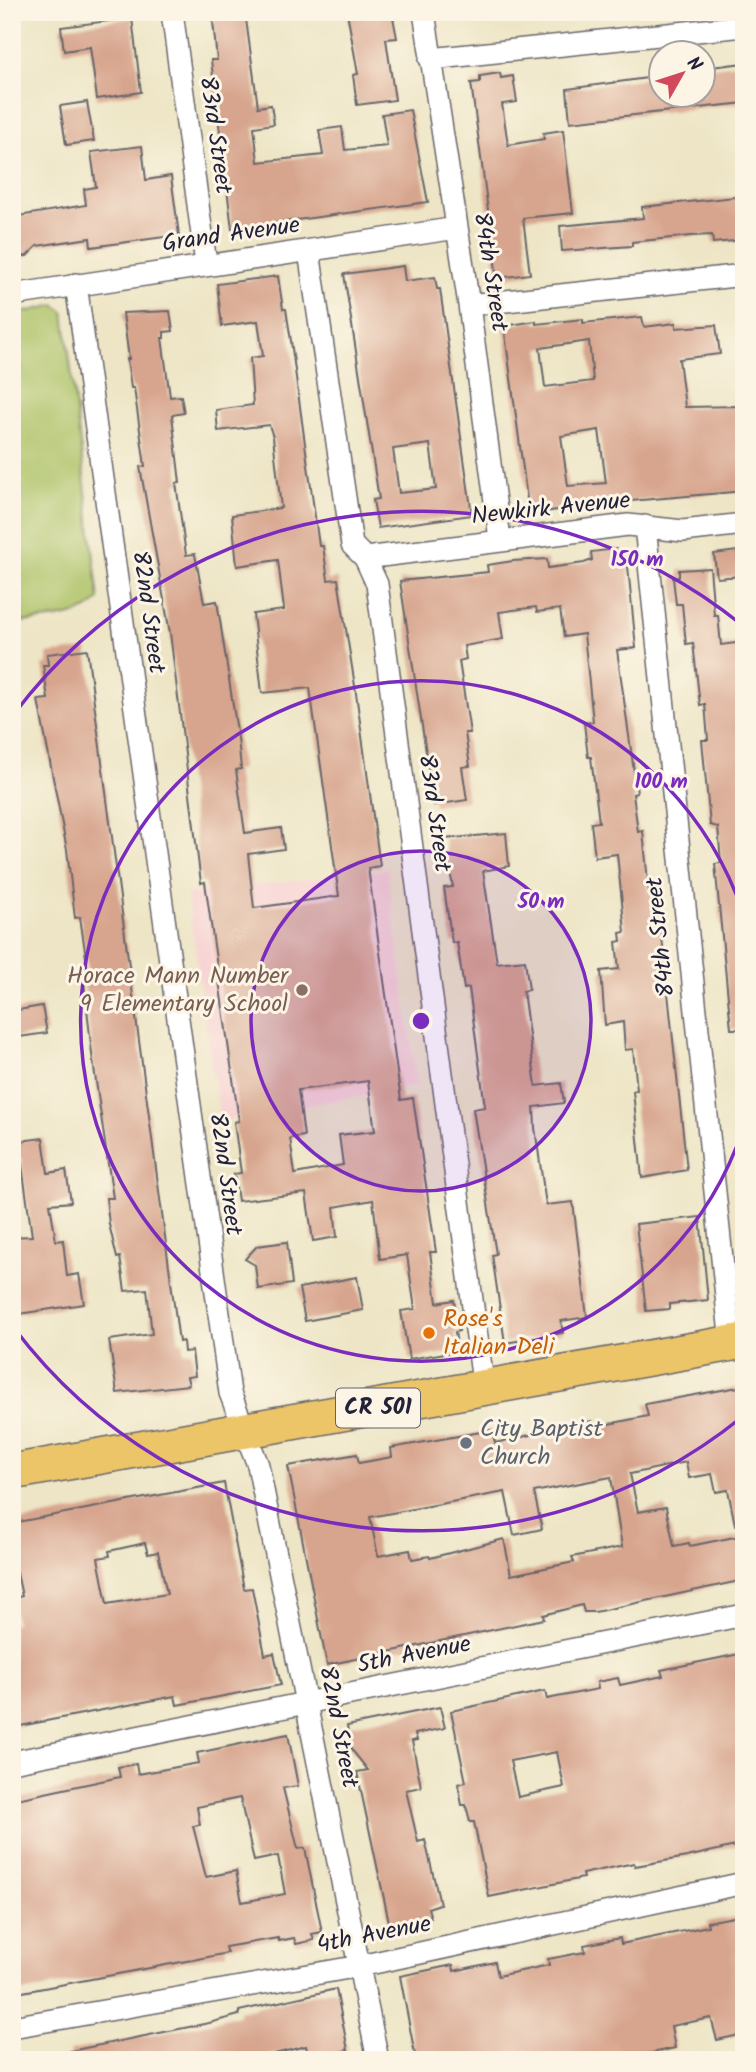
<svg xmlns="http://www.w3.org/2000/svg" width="756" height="2072" font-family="Kalam,sans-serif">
<rect width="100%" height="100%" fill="#fcf5e5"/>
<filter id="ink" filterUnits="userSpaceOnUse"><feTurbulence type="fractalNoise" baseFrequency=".0143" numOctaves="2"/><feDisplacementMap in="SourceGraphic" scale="14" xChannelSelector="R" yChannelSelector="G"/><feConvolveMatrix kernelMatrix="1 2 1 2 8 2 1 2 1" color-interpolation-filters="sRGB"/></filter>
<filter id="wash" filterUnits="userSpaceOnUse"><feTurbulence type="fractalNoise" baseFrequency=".00686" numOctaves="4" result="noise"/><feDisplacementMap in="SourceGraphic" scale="28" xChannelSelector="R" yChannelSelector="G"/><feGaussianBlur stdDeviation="1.57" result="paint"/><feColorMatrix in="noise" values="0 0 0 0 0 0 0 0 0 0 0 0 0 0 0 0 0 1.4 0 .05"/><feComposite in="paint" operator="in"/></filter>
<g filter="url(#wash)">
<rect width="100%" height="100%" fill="#ede5c5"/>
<!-- built -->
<path fill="#f7cfd2" d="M387 869 417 1086 220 1121 187 894Z"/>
<!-- green -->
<path fill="#adc368" stroke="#687252" stroke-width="2" d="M55 305 64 312 99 599C82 621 38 619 12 623V315Z"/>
<g id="blocks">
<!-- building -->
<path fill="#d7a48d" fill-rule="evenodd" d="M212 12H245L258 107 271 105 274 124 254 127 258 162 323 155 319 130 342 127 345 150 387 146 382 114 410 110 428 202 232 229 211 60H217Z
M347 12H392L397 38 386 39 395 100 357 105 353 75 358 74Z
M132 18 141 92 97 99 90 47 64 51 61 27Z
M744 63V103L570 122 567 89 662 76V94H704V68Z
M500 73 501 78 513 76 517 102 502 104 508 145 544 139 543 133 563 130 573 213 523 218 530 274 497 278 471 83 480 82V76Z
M87 102 94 141 66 145 60 106Z
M142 146 146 180 171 176 179 235 91 247 90 238 37 246 27 256 12 257V217L86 205 84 189 96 187 91 152Z
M744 196V240L713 243 712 235 691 236 632 242V246L562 251 560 226 643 218 642 207Z
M403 266 405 281 435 277 437 289H440L472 515 378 528 373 500 379 499 344 274ZM430 444 436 489 399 493 393 449Z
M278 276 283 309H286L291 341 319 546H323L328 580 338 579 355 686 380 866 368 868 401 1100 413 1098 436 1252H430L437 1303 454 1300 459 1331 455 1332 458 1351 409 1359 401 1311 415 1309 407 1255 380 1259 373 1200 334 1207 337 1237 313 1241 306 1193 238 1201 234 1174 241 1173 234 1122 239 1121 205 882 201 883 170 633 140 467 145 466 134 388H131L127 359H129L123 313 170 311 173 331 164 332V338H162L170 397 181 396 184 413 172 415 180 483H176L186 555 195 554 204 603 217 601 238 738 241 769 236 770 245 833 281 828 284 849 248 854 254 908 339 896 310 688 262 693 253 614 284 610 278 560 237 566 232 515 281 508 273 437 269 425 218 431 216 410 253 405 250 358 263 356 258 321 222 326 217 284ZM368 1081 375 1131 339 1135 343 1165 295 1174 290 1138 304 1136 298 1090Z
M642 317 644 327 676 323V328L716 325 720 354 679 359 685 407 744 406V491L607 503 529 514 504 326 536 321V324L583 319V323ZM589 341 593 381 545 387 540 348ZM599 430 606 483 568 486 561 436Z
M616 549 617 557 627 556 636 648 617 650 637 793 633 794 638 832 643 831 649 892H653L658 928H661L687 1170 642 1178 633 1091 637 1090 633 1049 625 1050 623 1022 605 1025 601 971 619 969 616 942 621 941 620 933 625 932 617 854 595 857 591 823 599 822 591 757H588L584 723 593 722 584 634 564 637 560 609 537 612 536 607 499 612 503 639 464 646 466 659 459 661 470 733H465L470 766 462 767 467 800 434 805 400 581 488 572 487 565 513 561 547 559 548 568 584 563 592 560 591 552Z
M737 551 740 576 717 578 714 554Z
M710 568 714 615H718L721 645 744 642V1029H731L715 864 721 863 718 827 710 825 702 740H708L705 704 700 705 693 643 686 644 682 604H676L673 578 679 577V570Z
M87 649 179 1342 183 1341 184 1352 192 1351 195 1376 187 1377 189 1385 117 1393 109 1340 152 1334 147 1289 125 1291 120 1257 117 1258 109 1224 106 1198H113L92 1054 83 972 88 971 80 917 75 918 67 850 38 700 48 699 43 665H48L47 654Z
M506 833 509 866 483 871 497 963 525 960 529 990 523 991 536 1086 561 1083 564 1103 534 1107 535 1128 546 1205 573 1202 587 1317 561 1321 563 1333 505 1343 492 1255 496 1254 473 1109 485 1107 469 988 464 989 457 942 452 943 444 888 453 887 444 839Z
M42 1006 47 1033 12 1038V1011Z
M43 1138 48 1173 66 1170 71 1202 50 1204 56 1241 63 1240 67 1276 79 1274 84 1304 12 1315V1237L32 1236 21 1158 12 1159V1142Z
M700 1217 708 1300 670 1304V1309L646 1311 636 1224Z
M287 1242 292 1284 258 1289 255 1265 245 1259 257 1246Z
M357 1277 363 1310 305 1321 299 1288Z
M744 1386V1524L735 1525 728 1490 716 1492 712 1474 689 1478 686 1462 630 1474 638 1512 666 1507 674 1546 689 1543 690 1546 744 1535V1580L595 1612H584L582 1605 543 1615 544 1619 327 1665 288 1466 357 1454 359 1463 392 1457 391 1448 492 1430 495 1443 592 1421 594 1427 648 1416 645 1404ZM611 1477 622 1547 572 1557 574 1562 511 1575 504 1539 430 1558 429 1556 412 1559 410 1550 378 1556 370 1517 505 1492 514 1535 542 1529 534 1492Z
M224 1483 244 1589 252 1588 265 1655 274 1653 281 1685 177 1705 175 1696 15 1727 12 1624 16 1623 12 1599 22 1596 12 1550V1523ZM145 1543 148 1554 158 1552 167 1594 107 1604 98 1558 110 1556 109 1551Z
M744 1653V1844L687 1857 635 1866 634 1863 582 1874 583 1878 489 1897 474 1822H470L466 1805H462L458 1784 466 1782 451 1711 545 1691 547 1699 598 1689 597 1682 618 1678 620 1685 663 1676 661 1670ZM557 1752 564 1787 518 1797 510 1761Z
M440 1707 445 1728 415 1734 417 1740 412 1741 421 1787 406 1790 418 1842 425 1840 440 1904 428 1908 431 1918 390 1927 357 1772 368 1770 351 1749 347 1726Z
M288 1734 298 1786 283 1788 298 1849 305 1848 322 1932 312 1934 314 1940 296 1944 294 1938 279 1941 278 1938 225 1947 227 1953 208 1957 12 1994V1876L18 1875 12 1846V1800L120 1777 118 1767 136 1764 138 1774 199 1763 197 1753ZM240 1798 254 1861 278 1856 285 1894 242 1902 236 1871 206 1877 193 1826 200 1825 197 1807Z
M744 1915V2034L717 2040 711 2018 671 2026 675 2048 619 2060H416L400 1976 453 1965 454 1971 495 1962 498 1976 549 1965 548 1959 585 1952 584 1945 620 1938 621 1944 708 1926 707 1922Z
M336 1989 348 2050 309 2058 306 2046 251 2060H71L70 2051 209 2023 239 2015V2011Z"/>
</g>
</g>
<g filter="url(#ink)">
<use href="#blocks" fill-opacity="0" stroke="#69666b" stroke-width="2"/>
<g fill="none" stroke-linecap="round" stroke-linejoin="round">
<!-- minor casing -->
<g stroke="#69666b" stroke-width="24">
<path id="minor" d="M172 12 206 264
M424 12 469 305 500 539
M430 59 744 26
M309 251 352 545 365 558 377 584 484 1390
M76 284 230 1393 258 1465 378 2060
M12 295 457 228
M469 305 744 275
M645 526 731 1344
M365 558 628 525 683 531 744 524
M12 1762 744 1615
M12 2027 360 1966 744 1883"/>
</g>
<!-- primary casing -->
<g stroke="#69666b" stroke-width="38">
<path id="primary" d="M12 1472 744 1341"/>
</g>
<!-- minor -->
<use href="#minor" stroke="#fff" stroke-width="21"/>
<!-- primary -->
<use href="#primary" stroke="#edc569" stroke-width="35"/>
</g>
</g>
<!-- distance rings -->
<circle cx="421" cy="1021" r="170" fill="#7b2cbf" fill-opacity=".12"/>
<g fill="none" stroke="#7b2cbf" stroke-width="3.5">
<circle cx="421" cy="1021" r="170"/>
<path d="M743 1129A340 340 0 1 1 743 913"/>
<path d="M742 1417A510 510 0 0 1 14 1328M14 714A510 510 0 0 1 742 625"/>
</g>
<!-- markers -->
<circle fill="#8d6e63" stroke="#fcf5e5" stroke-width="2.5" cx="302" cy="990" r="7"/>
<circle fill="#e8710a" stroke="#fcf5e5" stroke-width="2.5" cx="429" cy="1333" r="7"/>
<circle fill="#6b7280" stroke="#fcf5e5" stroke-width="2.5" cx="466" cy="1443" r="7"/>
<g text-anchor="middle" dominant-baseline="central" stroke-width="6" stroke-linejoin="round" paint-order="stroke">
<!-- shield labels -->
<rect fill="#fcf5e5" stroke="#63616e" stroke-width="2" x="336" y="1388.5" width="84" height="39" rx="5"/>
<g font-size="23" font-weight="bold" fill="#22223b">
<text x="378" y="1408">CR 501</text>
</g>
<!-- street labels -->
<g font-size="24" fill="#22223b" stroke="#fcf5e5">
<text transform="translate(215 135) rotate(82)">83rd Street</text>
<text transform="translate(231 235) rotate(-8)">Grand Avenue</text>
<text transform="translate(490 272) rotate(81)">84th Street</text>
<text transform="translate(551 509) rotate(-6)">Newkirk Avenue</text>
<text transform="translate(148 612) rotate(82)">82nd Street</text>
<text transform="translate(434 813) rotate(82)">83rd Street</text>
<text transform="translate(661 937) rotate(-96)">84th Street</text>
<text transform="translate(225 1174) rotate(82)">82nd Street</text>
<text transform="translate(414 1655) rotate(-11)">5th Avenue</text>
<text transform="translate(338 1727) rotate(79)">82nd Street</text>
<text transform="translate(374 1935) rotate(-11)">4th Avenue</text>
</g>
<!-- education labels -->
<g font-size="24" fill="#785e54" stroke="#fcf5e5" text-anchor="end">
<text x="288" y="976">Horace Mann Number<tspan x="288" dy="28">9 Elementary School</tspan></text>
</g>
<!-- food labels -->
<g font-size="24" fill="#c56008" stroke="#fcf5e5" text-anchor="start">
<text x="443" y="1319">Rose's<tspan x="443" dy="28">Italian Deli</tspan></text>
</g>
<!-- worship labels -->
<g font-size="24" fill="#5b616d" stroke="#fcf5e5" text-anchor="start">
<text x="480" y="1429">City Baptist<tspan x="480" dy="28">Church</tspan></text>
</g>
</g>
<circle cx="421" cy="1021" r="10" fill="#7b2cbf" stroke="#fcf5e5" stroke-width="3.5"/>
<g font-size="21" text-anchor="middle" font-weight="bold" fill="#7b2cbf" stroke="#fcf5e5" stroke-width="6" stroke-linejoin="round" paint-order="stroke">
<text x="637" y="566">150 m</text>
<text x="661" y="788">100 m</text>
<text x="541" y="908">50 m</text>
</g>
<!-- margin -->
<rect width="756" height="2072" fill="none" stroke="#fcf5e5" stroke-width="42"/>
<!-- north arrow -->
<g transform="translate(682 74) rotate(51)"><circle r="33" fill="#fcf5e5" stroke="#a5a1a1" stroke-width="2"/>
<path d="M0-5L12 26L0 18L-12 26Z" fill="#d1495b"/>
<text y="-10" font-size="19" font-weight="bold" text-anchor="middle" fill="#22223b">N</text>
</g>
</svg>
